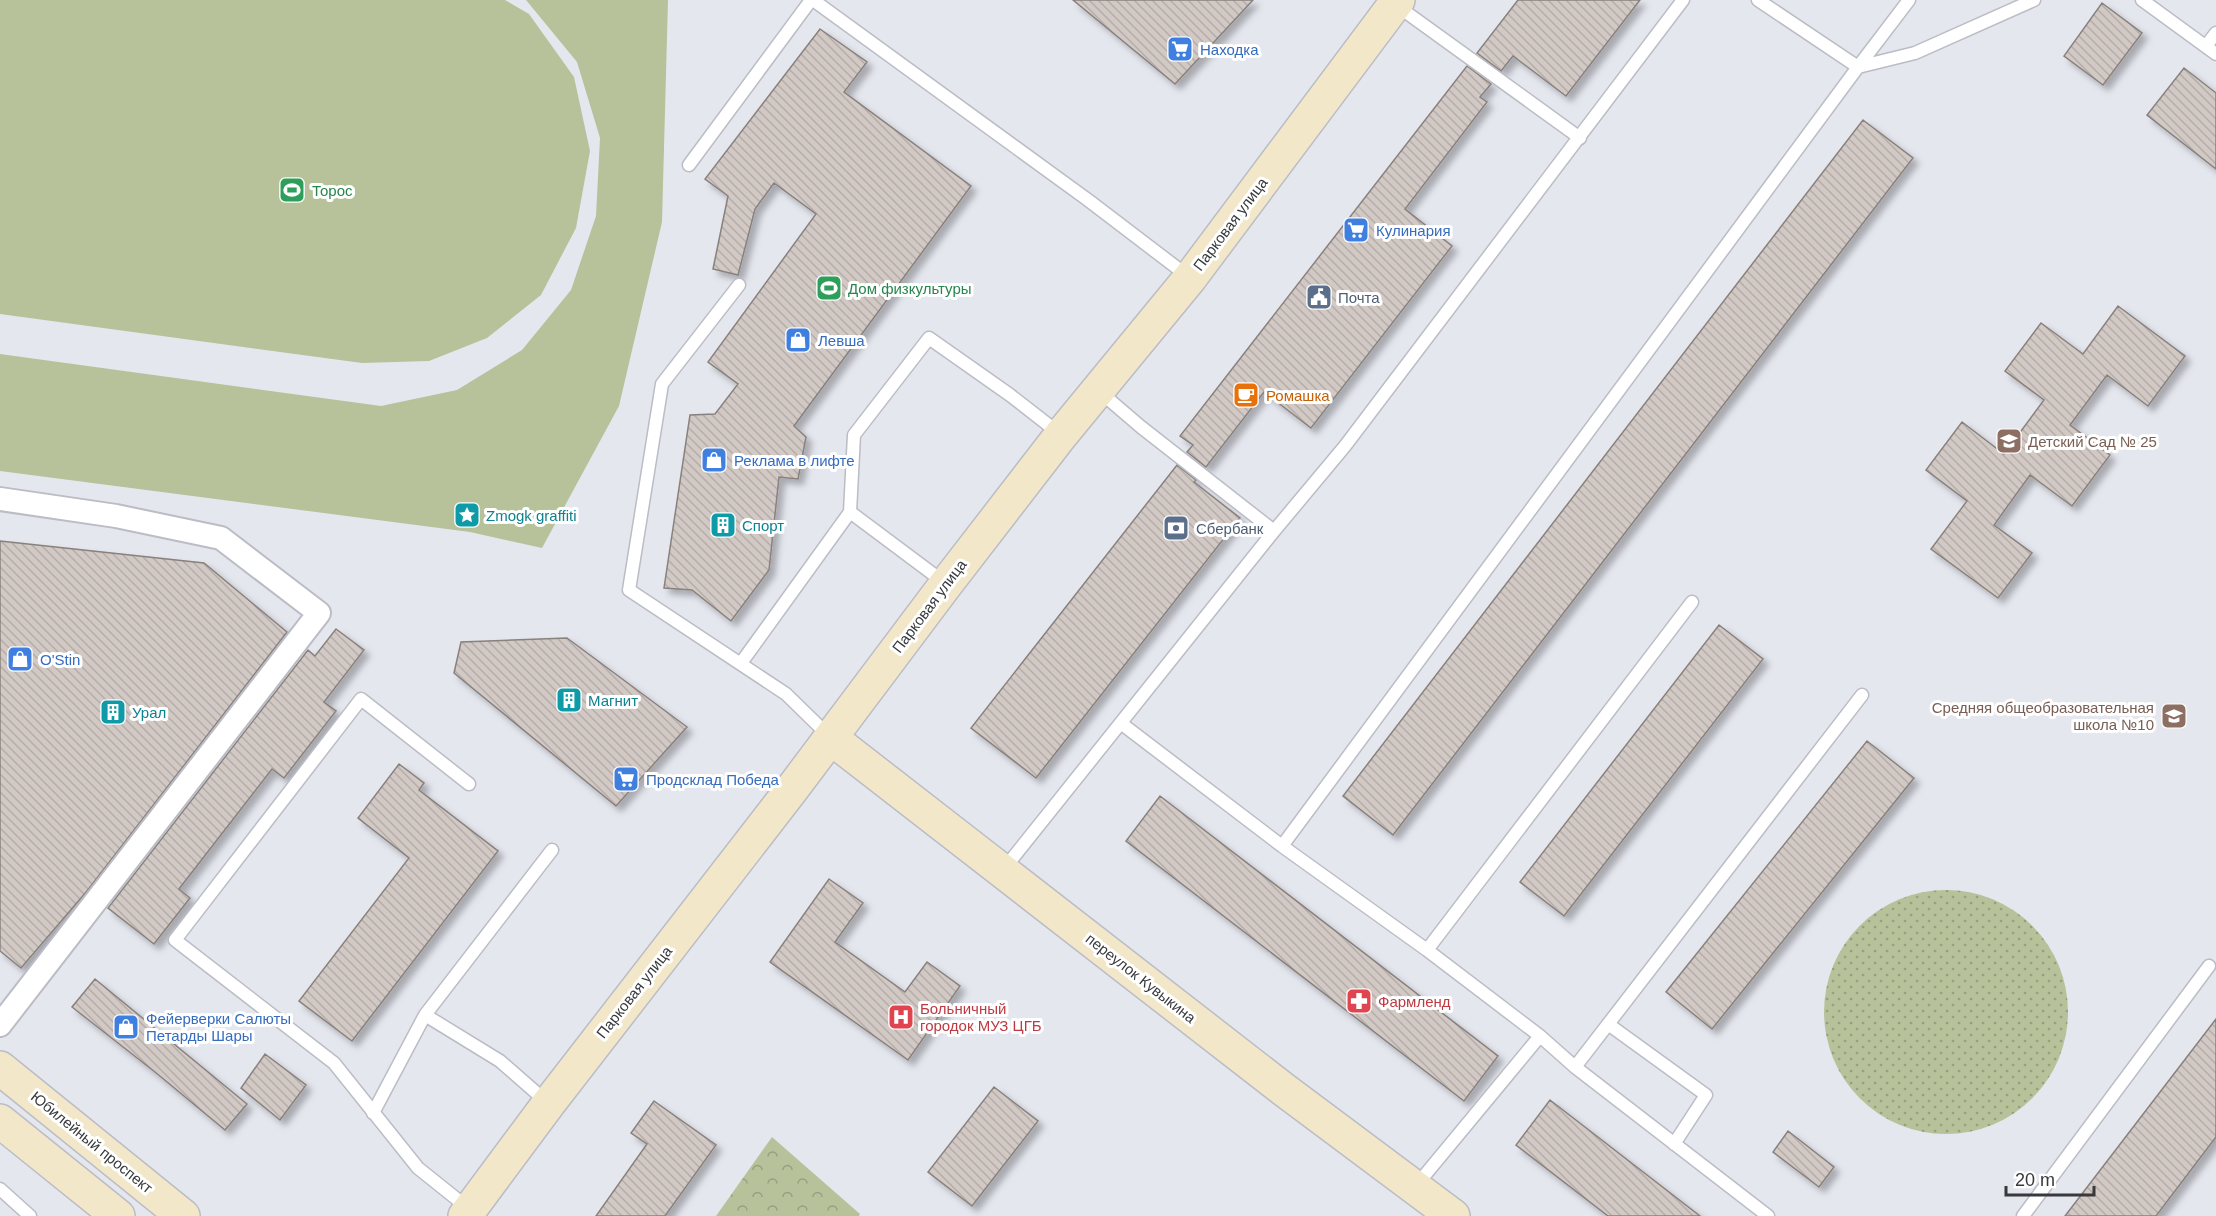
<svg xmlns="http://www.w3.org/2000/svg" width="2216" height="1216" font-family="Helvetica,sans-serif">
<defs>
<pattern id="forest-crowns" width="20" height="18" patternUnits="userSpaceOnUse" patternTransform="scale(1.5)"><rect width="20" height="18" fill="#b7c29a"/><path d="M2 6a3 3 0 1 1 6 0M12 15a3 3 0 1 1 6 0" fill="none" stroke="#969f7f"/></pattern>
<pattern id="park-dots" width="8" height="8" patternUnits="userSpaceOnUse" patternTransform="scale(1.5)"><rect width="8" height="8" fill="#b7c29a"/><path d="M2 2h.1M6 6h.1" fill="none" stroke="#969f7f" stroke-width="1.8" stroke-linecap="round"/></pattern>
<pattern id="building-back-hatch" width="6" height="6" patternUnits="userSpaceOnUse" patternTransform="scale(1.5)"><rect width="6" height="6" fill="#d2c9c5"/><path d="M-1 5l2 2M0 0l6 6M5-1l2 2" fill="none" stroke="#b5adaa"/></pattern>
<filter id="shadow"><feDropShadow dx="5.5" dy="5.5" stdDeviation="3" flood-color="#0004"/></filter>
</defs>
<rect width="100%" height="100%" fill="#e5e7ef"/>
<!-- forest -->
<path fill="url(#forest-crowns)" d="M772 1137 860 1214 859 1216H716Z"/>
<!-- park -->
<path fill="url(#park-dots)" d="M1824 1012a122 122 0 1 1 244 0a122 122 0 1 1-244 0Z"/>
<!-- garden -->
<path fill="#b7c29a" d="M0 0H505L529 14 574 77 590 151 576 228 541 295 487 338 429 361 362 363 0 314Z
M526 0H668L662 222 619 406 542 548 470 532 0 471V354L381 406 457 390 522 350 571 290 596 216 600 138 577 62Z"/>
<!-- building -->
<path fill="url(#building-back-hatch)" stroke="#89817d" stroke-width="1.5" filter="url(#shadow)" d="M1073 0H1253L1175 84Z
M1518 0H1640L1566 96 1513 56 1501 71 1477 53Z
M2102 3 2142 33 2103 85 2064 56Z
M820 29 867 62 844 92 971 186 794 426 806 437 798 479 779 477 769 570 731 621 692 590 664 588 690 415 715 414 738 384 708 362 816 214 774 183 755 209 738 275 713 269 728 196 705 179Z
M1467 66 1491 84 1480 97 1487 102 1405 209 1452 246 1311 428 1264 392 1206 467 1187 452 1193 445 1180 436Z
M2184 68 2216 93V169L2147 115Z
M1863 120 1913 158 1393 835 1343 796Z
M2118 306 2185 356 2148 406 2107 375 2070 425 2110 455 2072 506 2030 475 1994 525 2032 553 1998 598 1931 549 1967 501 1926 470 1962 422 2004 454 2044 400 2005 371 2041 323 2083 354Z
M1177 465 1196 480 1194 482 1240 518 1036 778 971 728Z
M0 541 204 563 287 632 87 891 21 968 0 951Z
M1719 625 1763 659 1564 916 1520 882Z
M336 629 364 650 324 702 336 711 284 778 272 769 179 889 190 898 154 944 108 908 308 650 315 656Z
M567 638 687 727 616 806 454 673 461 642Z
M1867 741 1914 778 1712 1029 1666 992Z
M399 764 424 783 419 790 498 851 352 1041 299 1001 409 858 358 818Z
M1160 796 1498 1056 1464 1101 1126 841Z
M829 879 863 903 835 942 905 992 927 962 960 986 908 1060 770 962Z
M95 979 247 1104 225 1130 155 1072 72 1007Z
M2216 1019V1137L2156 1216H2065Z
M265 1054 306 1085 280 1120 241 1088Z
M994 1087 1038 1121 972 1206 928 1172Z
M1550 1100 1700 1216H1608L1516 1145Z
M654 1101 716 1145 665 1216H596L647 1144 631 1133Z
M1788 1131 1834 1167 1819 1187 1773 1152Z"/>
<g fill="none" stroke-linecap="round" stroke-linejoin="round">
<!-- lane casing -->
<g stroke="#bbbcc5" stroke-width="15">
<path id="lane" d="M813 0 1088 200 1189 277
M1758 0 1858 67 1915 53 2034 0
M2142 0 2216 54
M1396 5 1580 138
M2206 46 2216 33
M689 165 811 0
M739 285 662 384 629 590 786 694 830 737
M1099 391 1141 427 1274 531
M850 512 945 583
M741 663 850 512 854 435 929 338 1010 395 1060 434
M1122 724 1282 846 1427 950 1540 1036 1575 1067 1768 1216
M1282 846 1858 67 1909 0
M1004 869 1274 531 1345 446 1683 0
M1427 950 1692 602
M425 1015 552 850
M1608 1024 1706 1095 1674 1144
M1575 1067 1862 695
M373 1113 425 1015 500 1061 548 1103
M1415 1187 1540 1036
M0 1189 30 1216
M468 1208 418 1168 334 1063 175 940 361 699 469 784
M2023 1216 2209 966"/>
</g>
<!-- street casing -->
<g stroke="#bbbcc5" stroke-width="26">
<path id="street" d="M0 499 116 516 221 538 319 613 0 1025"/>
</g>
<!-- secondary casing -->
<g stroke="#bbbcc5" stroke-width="36">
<path id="secondary" d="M831 738 1283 1089 1453 1216
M0 1068 183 1216
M0 1121 118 1216
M465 1216 549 1103 792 789 946 584 1061 435 1190 278 1398 0"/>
</g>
<!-- lane -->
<use href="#lane" stroke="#fff" stroke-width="12"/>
<!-- street -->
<use href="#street" stroke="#fff" stroke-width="22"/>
<!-- secondary -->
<use href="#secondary" stroke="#f2e8c9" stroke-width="33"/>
</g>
<!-- icons -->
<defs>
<g id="supermarket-square" transform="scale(1.35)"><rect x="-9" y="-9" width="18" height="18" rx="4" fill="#3f7fe0" stroke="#fff"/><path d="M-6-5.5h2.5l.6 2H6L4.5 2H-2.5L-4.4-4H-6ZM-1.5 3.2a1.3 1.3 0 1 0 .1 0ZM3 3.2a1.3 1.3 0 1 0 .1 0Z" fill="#fff"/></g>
<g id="stadium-square" transform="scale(1.35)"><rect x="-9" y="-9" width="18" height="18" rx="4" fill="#2e9e5b" stroke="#fff"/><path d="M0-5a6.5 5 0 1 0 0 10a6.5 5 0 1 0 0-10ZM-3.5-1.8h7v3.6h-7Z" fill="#fff"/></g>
<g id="civic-square" transform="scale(1.35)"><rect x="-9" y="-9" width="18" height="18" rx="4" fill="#5c6f8a" stroke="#fff"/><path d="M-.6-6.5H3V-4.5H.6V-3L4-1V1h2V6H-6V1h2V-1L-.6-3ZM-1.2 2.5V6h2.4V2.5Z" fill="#fff"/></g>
<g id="shop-square" transform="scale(1.35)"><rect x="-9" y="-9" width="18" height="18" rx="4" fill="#3f7fe0" stroke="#fff"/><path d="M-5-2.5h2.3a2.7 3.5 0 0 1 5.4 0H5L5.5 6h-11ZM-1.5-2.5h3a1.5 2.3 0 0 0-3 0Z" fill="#fff"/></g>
<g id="cafe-square" transform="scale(1.35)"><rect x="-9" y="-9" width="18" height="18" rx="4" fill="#e8710a" stroke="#fff"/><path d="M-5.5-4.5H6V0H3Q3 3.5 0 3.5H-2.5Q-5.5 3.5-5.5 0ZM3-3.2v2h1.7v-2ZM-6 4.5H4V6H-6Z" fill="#fff"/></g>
<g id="school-square" transform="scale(1.35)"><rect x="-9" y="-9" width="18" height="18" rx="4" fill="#8d6e63" stroke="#fff"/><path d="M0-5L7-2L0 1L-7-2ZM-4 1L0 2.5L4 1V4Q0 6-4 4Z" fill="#fff"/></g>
<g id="sight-square" transform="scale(1.35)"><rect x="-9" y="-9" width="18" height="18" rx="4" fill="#0f9aa8" stroke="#fff"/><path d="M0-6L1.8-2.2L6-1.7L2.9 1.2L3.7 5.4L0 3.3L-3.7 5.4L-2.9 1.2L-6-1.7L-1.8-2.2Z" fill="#fff"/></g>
<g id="building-square" transform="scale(1.35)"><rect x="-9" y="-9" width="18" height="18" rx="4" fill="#0f9aa8" stroke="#fff"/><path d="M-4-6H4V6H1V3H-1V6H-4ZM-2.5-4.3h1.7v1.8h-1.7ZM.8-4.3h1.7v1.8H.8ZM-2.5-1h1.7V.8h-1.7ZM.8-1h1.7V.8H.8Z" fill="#fff"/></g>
<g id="bank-square" transform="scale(1.35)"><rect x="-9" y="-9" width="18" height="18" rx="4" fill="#5c6f8a" stroke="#fff"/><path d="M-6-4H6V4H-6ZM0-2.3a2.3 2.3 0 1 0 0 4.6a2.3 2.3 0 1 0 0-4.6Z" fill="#fff"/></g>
<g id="pharmacy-square" transform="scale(1.35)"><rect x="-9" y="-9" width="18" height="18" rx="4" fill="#e0444e" stroke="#fff"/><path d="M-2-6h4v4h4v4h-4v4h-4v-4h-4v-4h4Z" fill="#fff"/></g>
<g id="hospital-square" transform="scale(1.35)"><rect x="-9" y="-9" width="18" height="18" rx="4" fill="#e0444e" stroke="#fff"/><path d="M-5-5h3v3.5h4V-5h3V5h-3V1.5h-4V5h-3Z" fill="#fff"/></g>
</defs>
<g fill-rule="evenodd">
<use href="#supermarket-square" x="1180" y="49"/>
<use href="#stadium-square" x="292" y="190"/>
<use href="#supermarket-square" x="1356" y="230"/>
<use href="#stadium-square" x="829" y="288"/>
<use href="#civic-square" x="1319" y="297"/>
<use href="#shop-square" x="798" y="340"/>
<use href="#cafe-square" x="1246" y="395"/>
<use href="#school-square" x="2009" y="441"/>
<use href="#shop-square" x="714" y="460"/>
<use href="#sight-square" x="467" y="515"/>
<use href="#building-square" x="723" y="525"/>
<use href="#bank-square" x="1176" y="528"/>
<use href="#shop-square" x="20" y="659"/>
<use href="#building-square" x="569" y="700"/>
<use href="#building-square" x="113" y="712"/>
<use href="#school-square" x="2174" y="716"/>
<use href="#supermarket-square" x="626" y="779"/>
<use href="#pharmacy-square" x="1359" y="1001"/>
<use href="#hospital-square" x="901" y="1017"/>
<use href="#shop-square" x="126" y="1027"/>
</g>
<g text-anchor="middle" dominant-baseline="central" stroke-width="6" stroke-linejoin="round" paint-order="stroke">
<!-- shop labels -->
<g font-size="15" fill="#366cbe" stroke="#fff" text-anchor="start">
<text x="1200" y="49">Находка</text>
<text x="1376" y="230">Кулинария</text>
<text x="818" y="340">Левша</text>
<text x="734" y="460">Реклама в лифте</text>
<text x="40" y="659">O'Stin</text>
<text x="646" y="779">Продсклад Победа</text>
<text x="146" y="1018">Фейерверки Салюты<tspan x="146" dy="17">Петарды Шары</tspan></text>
</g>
<!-- leisure labels -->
<g font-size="15" fill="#27864d" stroke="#fff" text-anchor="start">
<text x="312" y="190">Торос</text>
<text x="848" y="288">Дом физкультуры</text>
</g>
<!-- street labels -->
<g font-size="15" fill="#38393c" stroke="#fff">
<text transform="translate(1230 224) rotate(-53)">Парковая улица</text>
<text transform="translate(929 606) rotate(-53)">Парковая улица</text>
<text transform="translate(1141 978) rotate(38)">переулок Кувыкина</text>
<text transform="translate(634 992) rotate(-52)">Парковая улица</text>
<text transform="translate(92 1142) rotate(39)">Юбилейный проспект</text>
</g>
<!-- service labels -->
<g font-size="15" fill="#4e5e75" stroke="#fff" text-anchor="start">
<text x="1338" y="297">Почта</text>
<text x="1196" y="528">Сбербанк</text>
</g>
<!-- food labels -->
<g font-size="15" fill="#c56008" stroke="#fff" text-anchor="start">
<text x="1266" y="395">Ромашка</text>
</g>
<!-- education labels -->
<g font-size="15" fill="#785e54" stroke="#fff" text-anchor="start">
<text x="2028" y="441">Детский Сад № 25</text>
<text x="2154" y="707" text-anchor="end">Средняя общеобразовательная<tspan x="2154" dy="17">школа №10</tspan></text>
</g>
<!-- culture labels -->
<g font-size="15" fill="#0d838f" stroke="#fff" text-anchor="start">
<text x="486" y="515">Zmogk graffiti</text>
<text x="742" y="525">Спорт</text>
<text x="588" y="700">Магнит</text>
<text x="132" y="712">Урал</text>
</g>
<!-- health labels -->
<g font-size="15" fill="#be3a42" stroke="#fff" text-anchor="start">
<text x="1378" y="1001">Фармленд</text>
<text x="920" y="1008">Больничный<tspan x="920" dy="17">городок МУЗ ЦГБ</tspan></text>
</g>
</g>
<!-- scale -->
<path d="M2006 1186v9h88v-9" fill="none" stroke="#38393c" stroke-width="3"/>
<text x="2015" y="1186" font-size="18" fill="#38393c" stroke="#ffffff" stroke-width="4.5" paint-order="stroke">20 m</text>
</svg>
